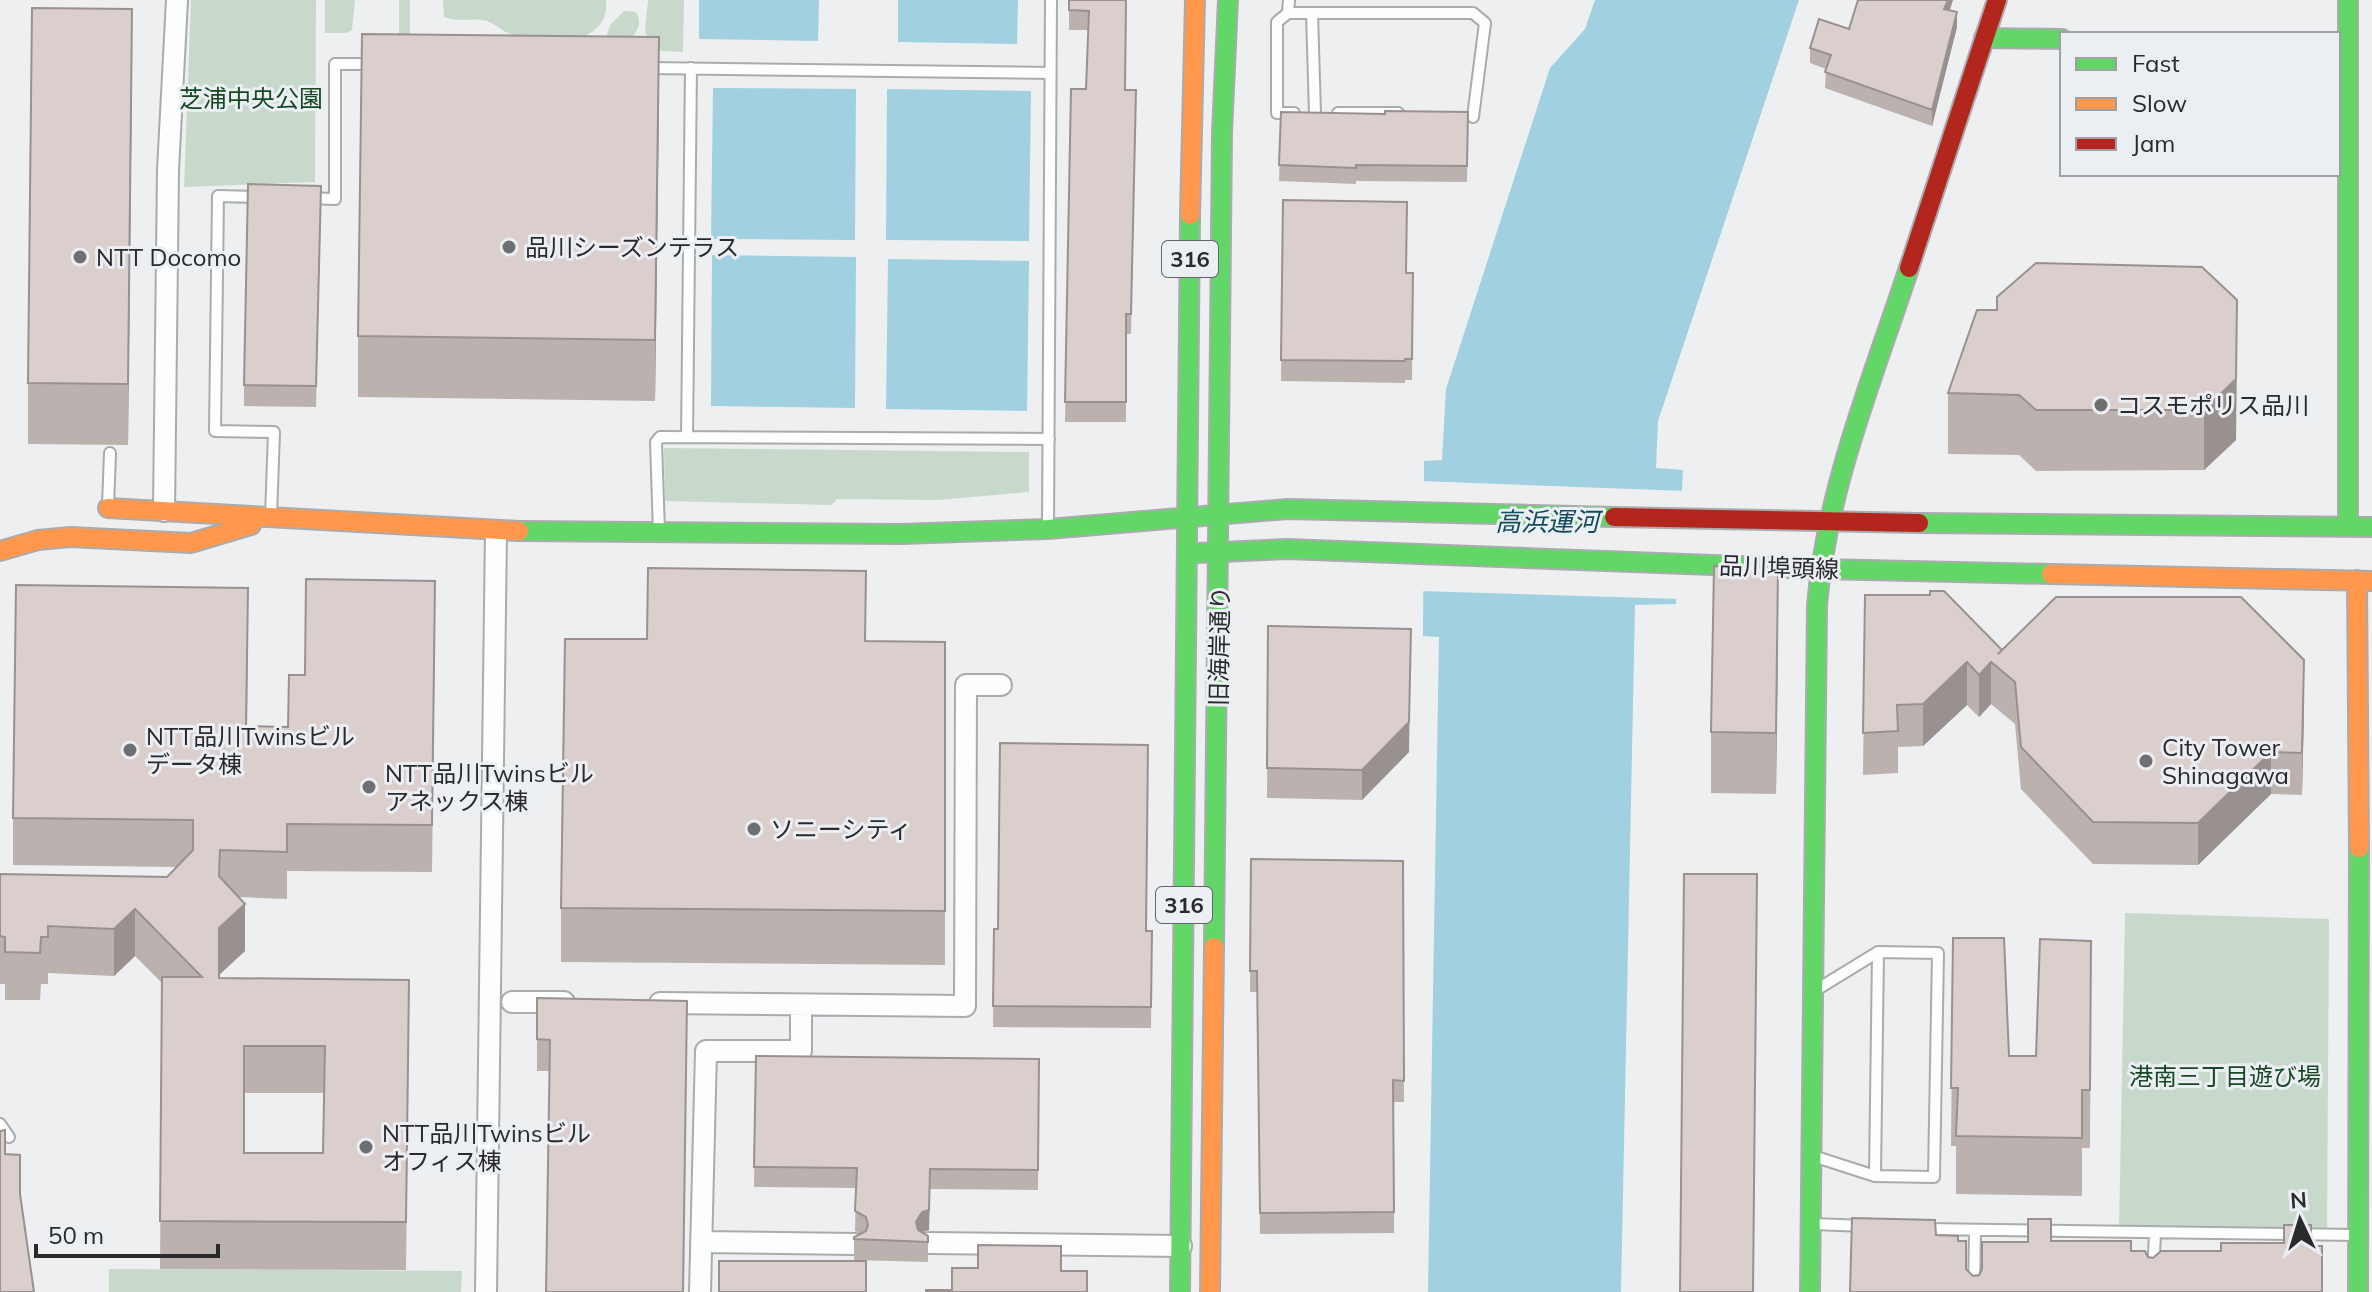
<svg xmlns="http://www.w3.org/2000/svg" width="2372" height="1292" font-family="Mulish,'Noto Sans JP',sans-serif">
<rect width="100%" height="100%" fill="#edeff1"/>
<!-- green -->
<path fill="#c8d9cc" d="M191 0H316L315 182 184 187Z
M325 0H355L352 30 346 33H325Z
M399 0H410V37H399Z
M443 0H606C611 49 539 46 508 33 501 30 495 24 487 21 472 17 458 23 444 17Z
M648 0H684L683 52 662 51 650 44 645 31Z
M624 11 636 12C643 23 637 32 629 41L606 38 610 25Z
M664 448 1029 452V492L938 500 837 499 831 505 665 501Z
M2125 913 2329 919 2327 1235 2119 1233Z
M109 1269 462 1271 461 1292H109Z"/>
<!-- water -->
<path fill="#a1d0e0" d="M699 0H819L818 41 699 39Z
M898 0H1018L1017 44 898 42Z
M1595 0H1799L1658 421 1656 468 1683 470 1676 604 1635 605 1621 1292H1428L1439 637 1423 636 1424 461 1442 460 1446 389 1550 68 1585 29Z
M713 88 856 89 855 240 711 239Z
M887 89 1031 91 1029 241 886 240Z
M712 255 856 257 855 408 711 406Z
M888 259 1029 261 1027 411 886 409Z"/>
<!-- pier -->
<path fill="#edeff1" d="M1420 481 1686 491 1680 599 1419 591Z"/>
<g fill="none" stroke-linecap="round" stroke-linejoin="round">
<!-- lane casing -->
<g stroke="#a9abad" stroke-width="14">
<path id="lane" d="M1289 0 1288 13H1473L1485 23 1473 117
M1288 13 1277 22V113H1294
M1312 13 1315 114
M648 68 1050 73
M1338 113H1398
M260 197 218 196 215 431 274 432 271 517
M308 198 335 199V64H373
M687 437 691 68
M108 506 110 453
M1048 527 1051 0
M659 532 656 442 660 437 1049 439
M0 1124 9 1137
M1813 1156 1875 1176 1934 1177 1938 953 1878 952 1816 990
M1875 1176 1878 952
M1813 1224 1865 1226
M1925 1229 2357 1235
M2153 1272 2155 1234
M1974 1292 1975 1230"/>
</g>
<!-- street casing -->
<g stroke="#a9abad" stroke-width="24">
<path id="street" d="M164 511 168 170 177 0
M512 1002H564
M660 1003 965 1006 966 685H1001
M701 1242 855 1244
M929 1243 1181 1246
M486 1292 496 531
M700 1292 706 1051H801V1005"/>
</g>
<!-- fast casing -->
<g stroke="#a9abad" stroke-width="22">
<path id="fast" d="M2348 0V527
M1984 38 2062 39
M1919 523 2372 527
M519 531 901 534 1048 529 1288 509 1614 517
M1197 553 1287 549 1820 569 2051 574
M1214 947 1222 133 1228 0
M1180 1292 1190 215
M1810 1292 1817 606C1826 490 1873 378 1909 268
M2358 1292 2359 848"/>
</g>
<!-- slow casing -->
<g stroke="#a9abad" stroke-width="22">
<path id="slow" d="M1190 215 1195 0
M108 508 519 531
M0 551 38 540 70 537 191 543 251 525
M2051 574 2372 581
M2357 580 2359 848
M1210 1292 1214 947"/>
</g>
<!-- jam casing -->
<g stroke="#a9abad" stroke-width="22">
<path id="jam" d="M1909 268 1997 0
M1614 517 1919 523"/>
</g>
<!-- lane -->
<use href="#lane" stroke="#fcfdfd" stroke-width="10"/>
<!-- street -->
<use href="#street" stroke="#fcfdfd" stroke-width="20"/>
<!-- fast -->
<use href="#fast" stroke="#63d668" stroke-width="18"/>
<!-- slow -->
<use href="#slow" stroke="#ff974d" stroke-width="18"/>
<!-- jam -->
<use href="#jam" stroke="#b3261e" stroke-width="18"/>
</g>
<!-- wall -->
<path fill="#bbb2b0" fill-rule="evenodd" d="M1069 0H1126L1125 90 1136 110 1131 334H1126V422H1065L1071 89H1086L1088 30H1069Z
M1858 0H1953L1950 10 1957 27 1932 126 1825 88 1826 69 1810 63V48L1849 29Z
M132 70 128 445 28 444V383Z
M659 98 655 401 358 397V336Z
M1281 112 1385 114 1468 112 1467 182 1356 181V184L1279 181Z
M1283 200 1407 273H1413L1412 380H1405V383L1281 381Z
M321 207 316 407 244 406V385Z
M2237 361 2236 440 2204 470 2036 471 2019 455 1948 454V393Z
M1865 595 2002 650 2304 702 2302 795 2271 794 2198 865 2093 864 2021 789 2015 724 1991 704 1979 717 1967 705 1923 746 1898 747V773L1863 775Z
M1268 626 1409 752 1362 800 1267 798Z
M435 628 432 872 287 871V899L239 897 245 951 219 975V978L409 1027 406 1270 160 1269 162 983 135 956 114 976 48 973V984H41L40 1000H5V984H0V874L167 877 176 867 13 865V818L248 635 247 726 288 727 305 675ZM244 1093H324L323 1153H244Z
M1778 628 1776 794 1711 793V732Z
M866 641 945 642V965L561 962V908Z
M1251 859 1403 861 1404 1102H1394V1233L1260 1234 1257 992H1250Z
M994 929 1152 931 1151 1028 993 1027Z
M1953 938 2009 1056H2036L2091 941 2090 1148H2082V1196L1956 1194V1146H1951Z
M537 998 684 1292 549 1071H537Z
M756 1056 1039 1059 1038 1190 930 1189 929 1230 922 1232 928 1236V1262L854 1260V1237L860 1234 855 1231 856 1188 754 1187Z"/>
<!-- shaded-wall -->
<path fill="#999190" d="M1948 0H1953L1944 25V9Z
M132 9V70L128 445V384Z
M1957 12V27L1932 126V110Z
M659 37V98L655 401V340Z
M2237 300 2236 440 2204 470V410Z
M1778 567V628L1776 794V733Z
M1411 629 1409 752 1362 800V770Z
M2304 660V702L2302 795V753Z
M1967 662V705L1923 746V704Z
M1991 662V704L1979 717V675Z
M2271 752V794L2198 865V823Z
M245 904V951L219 975V928Z
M135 909V956L114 976V929Z
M930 1169 929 1230 922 1232 916 1242V1222Z"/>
<!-- building -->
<path fill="#dacfcd" stroke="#999190" stroke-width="2" fill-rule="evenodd" d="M1069 0H1126L1125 90H1136L1131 314H1126V402H1065L1071 89H1086L1089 11 1069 10Z
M1858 0H1948L1944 9 1957 12 1932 110 1825 72 1831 55 1810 48 1819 19 1849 29Z
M32 8 132 9 128 384 28 383Z
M362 34 659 37 655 340 358 336Z
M1385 111 1468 112 1467 166 1356 165V168L1279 165 1281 112 1385 114Z
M248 184 321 186 316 386 244 385Z
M1283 200 1407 202 1406 273H1413L1412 359H1405V361L1281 360Z
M2036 263 2202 267 2237 300 2236 379 2204 410H2036L2019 395 1948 393 1977 310H1997V297Z
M1714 566 1778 567 1776 733 1711 732Z
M648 568 866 571 865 641 945 642V911L561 908 565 639H647Z
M306 579 435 581 432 825 287 824V852L220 850 219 876 245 904 219 928V978L409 980 406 1222 160 1221 162 977H202L135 909 114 929 48 926V937H41L40 953 5 952V937L0 936V874L167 877 193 850V820L13 818 16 585 248 588 246 726 288 727 289 675H305ZM244 1046H325L323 1153H244Z
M1930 591H1944L2002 650 1998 654 2056 597H2241L2304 660 2302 753 2271 752 2198 823 2093 822 2021 747 2015 682 1991 662 1979 675 1967 662 1923 704 1897 705 1898 731 1863 733 1865 595H1930Z
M1268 626 1411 629 1409 722 1362 770 1267 768Z
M1000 743 1148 745 1146 931H1152L1151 1007 993 1006 994 929H998Z
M1251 859 1403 861 1404 1081 1393 1080 1394 1212 1260 1213 1257 971H1250Z
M1684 874H1757L1753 1292H1680Z
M1953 938H2004L2009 1056H2036L2040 939 2091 941 2090 1090H2082V1138L1956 1136 1958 1088H1951Z
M537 998 687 1001 683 1292H546L550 1040 537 1039Z
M756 1056 1039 1059 1038 1170 930 1169 929 1210 922 1212 916 1222 918 1230 928 1236V1242L854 1239V1237L866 1231 868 1225 866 1217 855 1211 857 1168 754 1167Z
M5 1130V1154L20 1155V1194L34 1292H0V1131Z
M1852 1218 1935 1220 1936 1235 1958 1236V1241H1966V1269L1973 1276 1979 1275 1982 1269V1242H2028V1219H2051V1241H2131V1251H2145L2148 1257 2153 1258 2161 1251H2221V1243H2284V1225H2311V1246H2322V1292H1850Z
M978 1245 1061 1246V1271H1087V1292H926V1290H952V1268H978Z
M719 1261H866V1292H719Z"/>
<!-- markers -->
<g fill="#6e6f71" stroke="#ebeef3" stroke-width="3">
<circle cx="509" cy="247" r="8"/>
<circle cx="80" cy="257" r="8"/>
<circle cx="2101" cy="405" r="8"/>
<circle cx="130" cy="750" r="8"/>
<circle cx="2146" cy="761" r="8"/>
<circle cx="369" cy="787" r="8"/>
<circle cx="754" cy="829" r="8"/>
<circle cx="366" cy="1147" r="8"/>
</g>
<g text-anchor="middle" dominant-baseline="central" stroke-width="6" stroke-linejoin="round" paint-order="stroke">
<!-- shield labels -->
<g fill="#ebeef3" stroke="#646568" stroke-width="2">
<rect x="1162" y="241" width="56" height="36" rx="6"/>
<rect x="1156" y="887" width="56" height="36" rx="6"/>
</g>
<g font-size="22" font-weight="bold" fill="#2a2a2c">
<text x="1190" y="259">316</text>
<text x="1184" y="905">316</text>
</g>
<!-- park labels -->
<g font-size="24" fill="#164822" stroke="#ebeef3">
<text x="251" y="98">芝浦中央公園</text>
<text x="2225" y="1076">港南三丁目遊び場</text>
</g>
<!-- poi labels -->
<g font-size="24" fill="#2a2a2c" stroke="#ebeef3" text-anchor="start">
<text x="525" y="247">品川シーズンテラス</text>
<text x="96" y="257">NTT Docomo</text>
<text x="2117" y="405">コスモポリス品川</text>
<text x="146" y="736">NTT品川Twinsビル<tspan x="146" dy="28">データ棟</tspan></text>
<text x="2162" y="747">City Tower<tspan x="2162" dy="28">Shinagawa</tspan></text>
<text x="385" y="773">NTT品川Twinsビル<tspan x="385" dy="28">アネックス棟</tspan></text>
<text x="770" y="829">ソニーシティ</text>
<text x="382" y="1133">NTT品川Twinsビル<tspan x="382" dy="28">オフィス棟</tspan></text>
</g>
<!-- street labels -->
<g font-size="24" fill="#2a2a2c" stroke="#ebeef3">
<text transform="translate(1779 567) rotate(2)">品川埠頭線</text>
<text transform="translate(1219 646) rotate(-89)">旧海岸通り</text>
</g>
<!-- water labels -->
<g font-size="26" font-style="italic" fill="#134c5c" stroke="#ebeef3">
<text x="1547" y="521">高浜運河</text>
</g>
</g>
<!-- legend -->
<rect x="2060" y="32" width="280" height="144" fill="#ebeef3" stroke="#9ea0a3" stroke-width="2"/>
<rect x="2076" y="58" width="40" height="12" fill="#63d668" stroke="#9ea0a3" stroke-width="2"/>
<text x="2132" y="72" font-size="24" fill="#2a2a2c">Fast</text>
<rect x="2076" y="98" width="40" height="12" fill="#ff974d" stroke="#9ea0a3" stroke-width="2"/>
<text x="2132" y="112" font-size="24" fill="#2a2a2c">Slow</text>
<rect x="2076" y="138" width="40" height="12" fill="#b3261e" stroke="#9ea0a3" stroke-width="2"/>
<text x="2132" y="152" font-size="24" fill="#2a2a2c">Jam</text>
<!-- north arrow -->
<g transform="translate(2300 1220) rotate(356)" stroke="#ebeef3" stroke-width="6" paint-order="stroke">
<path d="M0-6L14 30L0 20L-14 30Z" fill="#2a2a2c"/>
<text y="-12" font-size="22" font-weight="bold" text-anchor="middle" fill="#2a2a2c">N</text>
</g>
<!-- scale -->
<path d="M36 1244v12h182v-12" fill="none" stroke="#2a2a2c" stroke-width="4"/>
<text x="48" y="1244" font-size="24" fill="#2a2a2c" stroke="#ebeef3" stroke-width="6" paint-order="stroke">50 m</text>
</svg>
